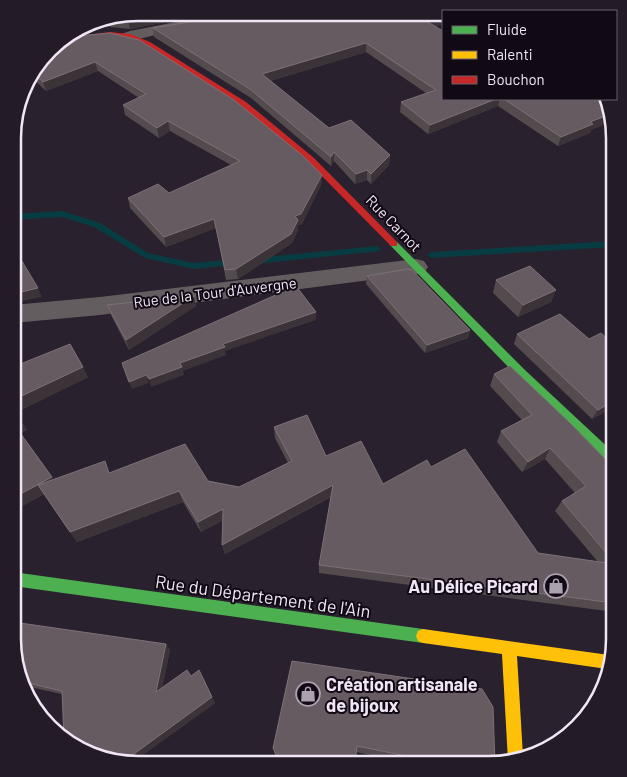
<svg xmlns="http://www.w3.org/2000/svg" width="627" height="777" font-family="Barlow,sans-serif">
<rect width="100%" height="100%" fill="#2a212e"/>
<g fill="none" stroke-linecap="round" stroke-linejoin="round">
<!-- stream -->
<path fill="#073d42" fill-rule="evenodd" d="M62 211 100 223 148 253 194 263 235 259 239 262 235 265 194 269 145 258 94 227 62 217 13 220V214Z
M614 241V247L431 258 427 255 431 252Z
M377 246 381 249 380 251 255 264 251 261 255 258Z"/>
<!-- street -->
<path fill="#645d5f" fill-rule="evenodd" d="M239 17 237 20 231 22 164 33 130 41 124 39 122 36 124 33 130 31 196 18Z
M416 259 424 261 428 267 424 273 100 315 13 323V305L100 297Z"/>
<!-- fast -->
<path fill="#4caf50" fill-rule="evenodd" d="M394 241 397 242 526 371 614 453V465L610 464 518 377 391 246 389 244Z
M13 572 423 629 428 631 430 636 428 641 423 643 13 586Z"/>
<!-- slow -->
<path fill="#ffc107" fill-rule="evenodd" d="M423 629 609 655 611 656 607 669 517 656 523 756 508 761 502 654 423 643 418 641 416 636 418 631Z"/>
<!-- jam -->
<path fill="#c62828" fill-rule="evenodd" d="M110 32 130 34 150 42 246 102 314 158 397 242V246H391L308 162 240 106 146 44C121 35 105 37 79 40L76 38 79 36Z"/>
</g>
<!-- wall -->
<path fill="#544b4e" d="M443 14V24L436 26 443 99H604L610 122 591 130 590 133 558 146 498 106 428 134 400 112 401 102 426 93 366 52 270 81 329 128 390 155 389 165 371 184 367 180 355 184 334 161 331 166 251 98 154 37 153 28Z
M186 18 130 29 110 27 97 19Z
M67 37 322 175 321 185 302 224 298 225V230L292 243 238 279 226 280 216 228 166 247 130 208 128 198 169 193 231 165 170 131 159 138 125 115 123 105 139 98 98 71 46 91 29 75 56 44Z
M367 276 470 330 468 338 425 353 366 284Z
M496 280 556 290 551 302 518 317 493 293Z
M194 296 196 306 129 350 111 315 107 305Z
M517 334 614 407 592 419 514 344Z
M13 367 88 377 15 413 27 430 20 433 54 480 111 472 208 481 239 487 288 463 275 438 274 427 326 456 383 484 431 467 538 553 598 562 555 511 562 501 575 493 545 459 522 472 497 442 501 431 522 420 490 386 494 374 614 468V612L319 573V565L331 497 225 554 222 545 223 520 201 532 183 502 77 542 44 494 13 511Z
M12 639 166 644 170 650 162 688 191 676 215 703 130 764 69 743 62 694 25 686Z
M292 661 495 764H414L356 752 355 764H279L273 748Z"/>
<!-- shaded-wall -->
<path fill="#3c3339" d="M443 16V24L425 30 426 21Z
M186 18 130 29 128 20 135 19Z
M108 19 110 27 76 32 97 20Z
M366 43V52L263 83 262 74Z
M95 62 98 71 46 91 43 82Z
M496 99H500L498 106 428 134 430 125Z
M608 115 610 122 591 130 590 133 558 146 561 137 590 122Z
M168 121 170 131 159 138 157 128Z
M334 152V161L331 166V157Z
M390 155 389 165 371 184V174Z
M367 170V180L355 184 356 174Z
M322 175 321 185 302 224 298 225V230L292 243 238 279 236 269 295 216Z
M214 219 216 228 166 247 164 237Z
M38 288 42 297 13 303V294Z
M556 290 551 302 518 317 523 305Z
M194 296 196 306 129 350 126 340Z
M316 312V320L225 351 226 355 183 371 184 375 151 387 149 379 180 363 223 344Z
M470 330 468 338 425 353 427 345Z
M614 363V369L610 365Z
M83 367 88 377 15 413 13 409V400Z
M146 375 149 383 132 389 129 382Z
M614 401V407L592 419 598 410Z
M20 420 27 430 20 433 13 423Z
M550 448 545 459 522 472 528 462Z
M52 477 58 486 13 511V498Z
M333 485 332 496 225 554 222 545Z
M179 491 183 502 77 542 70 532Z
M223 509 226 519 201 532 198 522Z
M166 644 170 650 160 698 156 692Z
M199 670 215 703 130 764 123 762Z"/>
<!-- building -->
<path fill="#655b60" stroke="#7b7177" d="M443 14V16L426 21 443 31V99H496L430 125 401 102 436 90 366 43 262 74 329 128 351 120 390 155 371 174 367 170 356 174 334 152 331 157 250 89 153 28 214 18Z
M116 19H135L128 20Z
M110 33 139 40 234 100 303 156 322 175 301 214 295 216 298 220 291 234 236 269 225 270 214 219 164 237 128 198 158 184 169 193 240 161 168 121 157 128 123 105 146 94 95 62 43 82 32 72 56 44 67 37Z
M504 99H604L608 115 590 122 593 124 561 137Z
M13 246 38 288 13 294Z
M530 266 556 290 523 305 496 280Z
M407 269 412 270 470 330 427 345 367 276Z
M296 286 316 312 223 344 225 347 180 363 182 367 149 379 146 375 129 382 122 363Z
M194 296 126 340 107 305 134 302Z
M560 314 589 339 601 333 614 345V363L610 365 614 369V401L598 410 517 334Z
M70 344 83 367 13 400V367Z
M510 366 570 423 614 468V562L562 501 586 486 550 448 528 462 501 431 532 415 494 374Z
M13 409 20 420 13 423 52 477 13 498Z
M307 415 326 456 361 441 383 484 427 460 431 467 465 449 538 553 614 564V603L319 565 333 485 222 545 223 509 198 522 179 491 70 532 38 485 105 461 109 473 185 444 208 481 239 487 292 461 274 427Z
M13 622 166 644 156 692 187 670 191 676 199 670 212 697 123 762 69 743 64 739 62 691 24 682 12 639Z
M292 661 482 689 493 707 495 764H436V762L357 746 355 764H280L273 748Z"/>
<!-- icons -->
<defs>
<g id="shop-ring" transform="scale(1.25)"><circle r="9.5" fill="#110914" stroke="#aba1af" stroke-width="1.5"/><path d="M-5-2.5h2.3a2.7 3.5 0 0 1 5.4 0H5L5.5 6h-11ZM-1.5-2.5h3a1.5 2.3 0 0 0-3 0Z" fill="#aba1af"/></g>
</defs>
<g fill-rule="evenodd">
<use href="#shop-ring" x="556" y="586"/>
<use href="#shop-ring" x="308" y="694"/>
</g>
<g text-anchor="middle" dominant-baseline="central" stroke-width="4" stroke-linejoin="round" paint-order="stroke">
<!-- street labels -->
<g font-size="15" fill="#f1e6f5" stroke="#110914">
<text transform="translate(394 223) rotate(46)">Rue Carnot</text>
<text transform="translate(215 292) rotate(-7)">Rue de la Tour d'Auvergne</text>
</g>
<!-- near-poi labels -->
<g font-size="18" font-weight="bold" fill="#f1e6f5" stroke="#110914" text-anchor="end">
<text x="538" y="586">Au Délice Picard</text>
<text x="326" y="684" text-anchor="start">Création artisanale<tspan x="326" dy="21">de bijoux</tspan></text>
</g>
<!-- near-street labels -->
<g font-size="18" fill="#f1e6f5" stroke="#110914">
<text transform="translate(263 596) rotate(8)">Rue du Département de l'Ain</text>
</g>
</g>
<!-- crop -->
<path d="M0 0H627V777H0ZM138 21H489A117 117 0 0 1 606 138V639A117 117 0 0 1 489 756H138A117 117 0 0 1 21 639V138A117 117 0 0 1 138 21Z" fill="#231b26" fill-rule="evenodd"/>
<path fill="none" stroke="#f1e6f5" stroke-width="2.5" d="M138 21H489A117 117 0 0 1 606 138V639A117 117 0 0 1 489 756H138A117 117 0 0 1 21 639V138A117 117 0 0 1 138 21Z"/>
<!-- legend -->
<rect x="442" y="10" width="175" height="90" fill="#110914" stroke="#6b616e"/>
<rect x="452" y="26" width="25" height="8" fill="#4caf50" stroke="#6b616e"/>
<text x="487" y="35" font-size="15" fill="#f1e6f5">Fluide</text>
<rect x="452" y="51" width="25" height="8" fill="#ffc107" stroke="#6b616e"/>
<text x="487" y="60" font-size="15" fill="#f1e6f5">Ralenti</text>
<rect x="452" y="76" width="25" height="8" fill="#c62828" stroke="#6b616e"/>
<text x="487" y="85" font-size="15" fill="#f1e6f5">Bouchon</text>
</svg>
